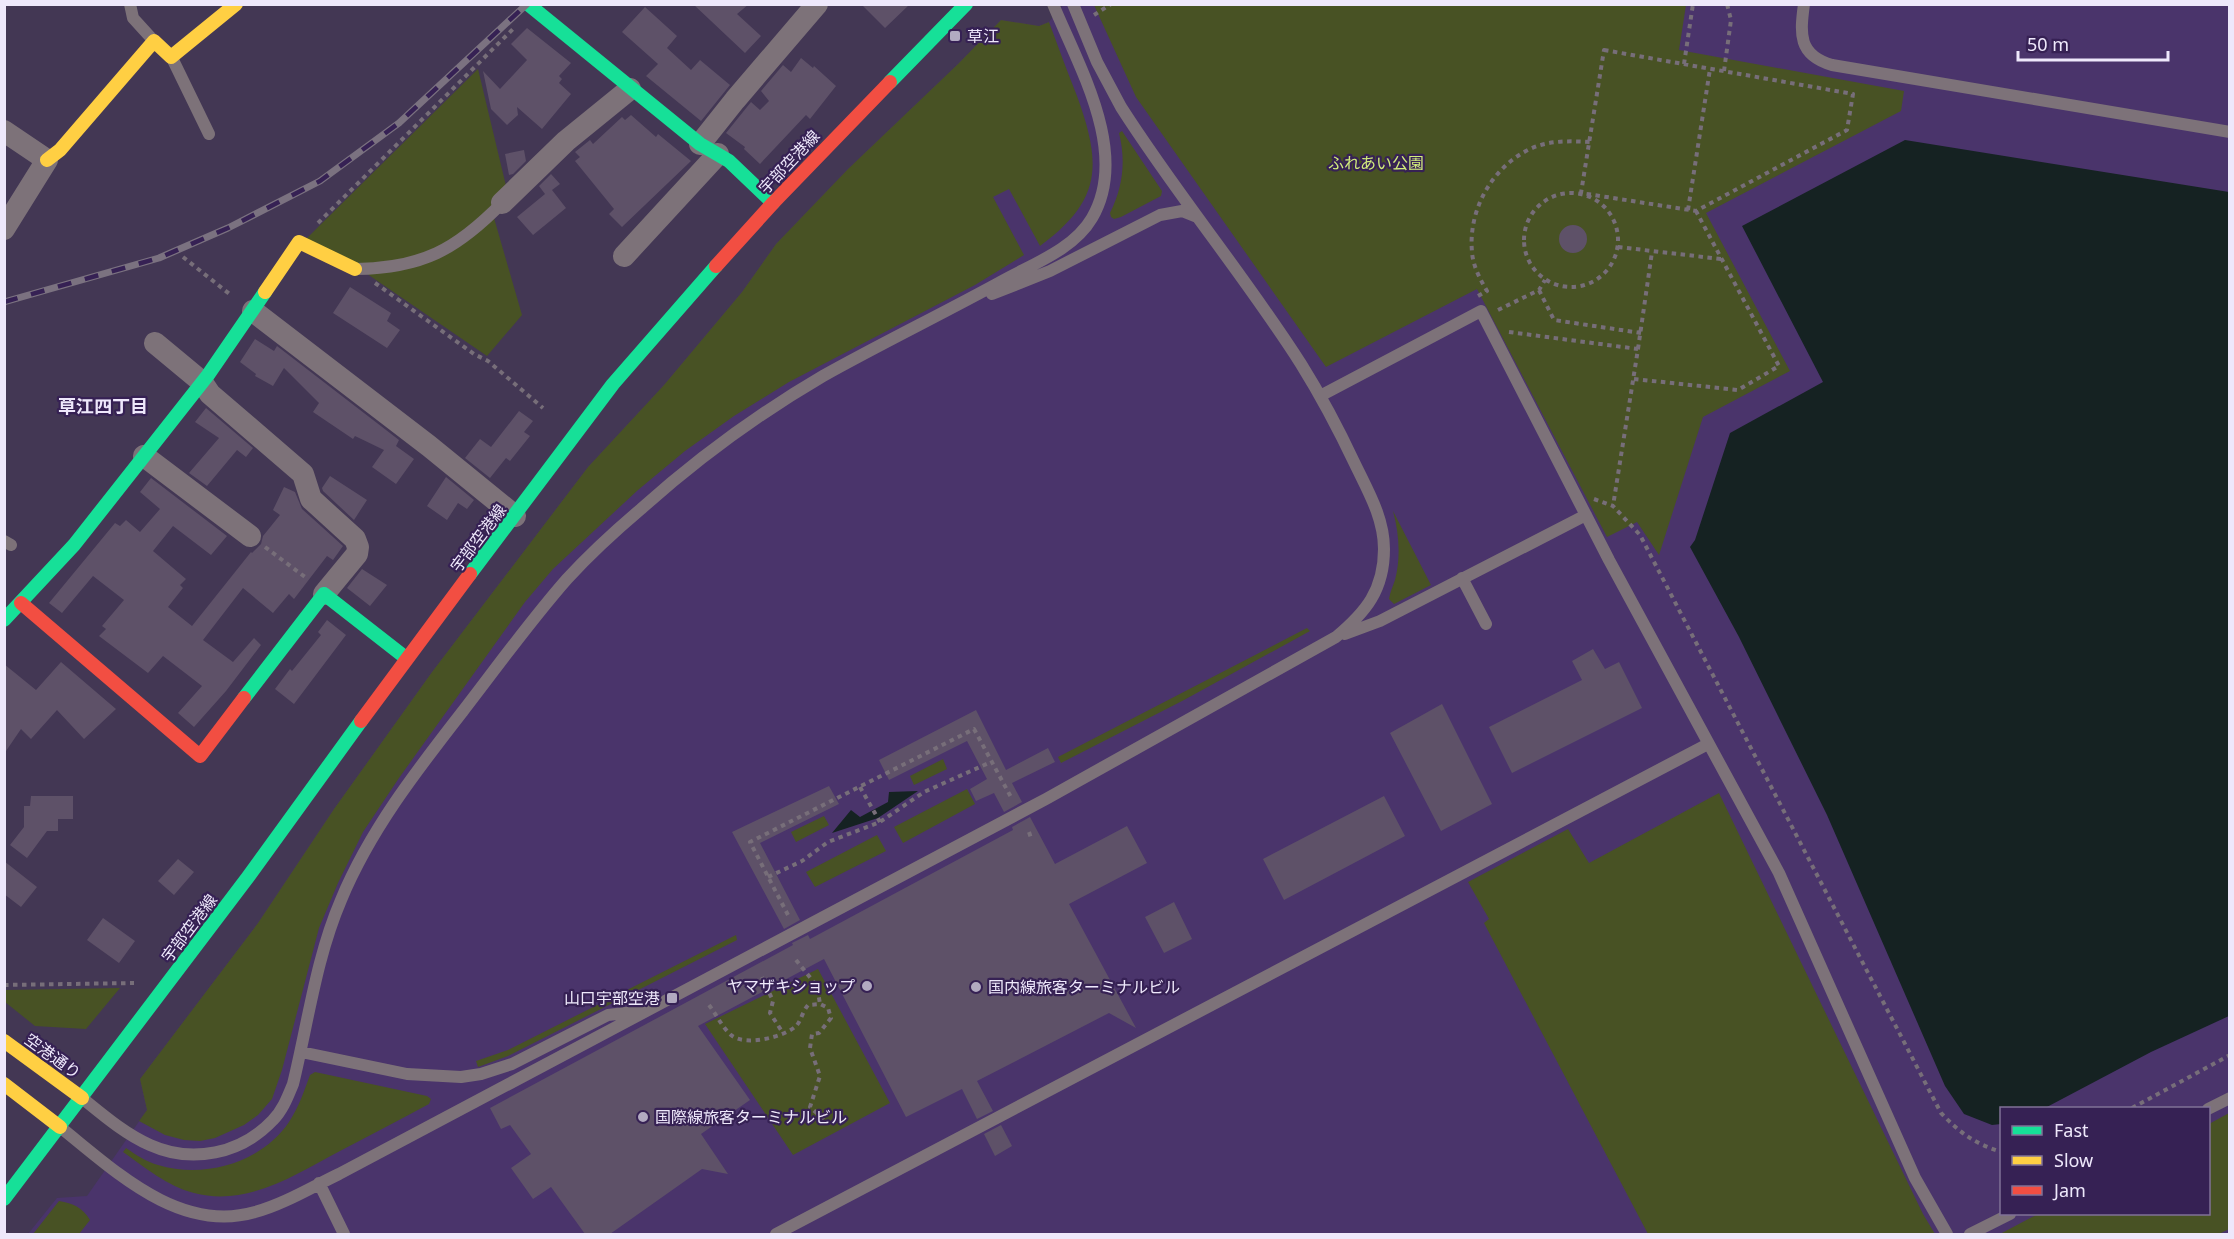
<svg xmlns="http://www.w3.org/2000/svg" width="2234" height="1239" font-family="'Noto Sans','Noto Sans JP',sans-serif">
<rect width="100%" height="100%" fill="#433754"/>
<!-- built -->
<path fill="#4a346b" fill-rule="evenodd" d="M1064 4 2229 5V1234H28L57 1198 87 1196 147 1110 140 1079 258 923 334 809 432 672 588 467 664 385 742 292 776 244 848 169 958 64 1001 20 1039 26 1049 22ZM2002 1108H2208V1214H2002Z"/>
<!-- green -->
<path fill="#485224" d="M1094 5H1686L1679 50 1904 91 1901 111 1706 213 1790 371 1703 417 1659 555 1637 522 1607 537 1477 289 1326 367 1136 97Z
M1001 20 1039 26 1049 22C1058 46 1067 71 1077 96 1102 165 1102 200 1040 246L1009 189 993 197 1024 255 975 285 789 382 734 416 685 451 638 490 553 569 525 602 399 778 363 832 338 883 319 928 282 1070 272 1099 258 1115 244 1125 215 1138 200 1141 184 1140 165 1135 139 1121 147 1110 140 1079 258 923 334 809 432 672 588 467 664 385 742 292 776 244 848 169 958 64Z
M478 69 507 190 494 218 522 315 487 356 357 267 305 240Z
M1122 131 1162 191 1161 196 1121 217 1114 219 1111 217 1110 213C1123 187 1126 161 1119 133Z
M1393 511 1431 585 1394 604 1389 599C1390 592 1393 586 1395 580 1401 557 1399 533 1393 511Z
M1307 628 1310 631 1184 700 1061 763 1058 757Z
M943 759 947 769 914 785 910 776Z
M967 789 975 804 903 843 894 827Z
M1719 793 1923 1214 1935 1234H1648L1484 923 1489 919 1468 882 1568 829 1589 863Z
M824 816 829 825 796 842 791 832Z
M877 835 886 851 815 887 806 872Z
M736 935 737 940 508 1056 478 1067 476 1061 508 1050Z
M818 969 890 1103 793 1155 705 1024Z
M120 988 86 1029 35 1026 5 1002V990Z
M315 1072 427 1096 431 1099 429 1104C400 1120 370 1135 340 1151 295 1175 247 1207 194 1193 167 1186 146 1168 123 1152L126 1148C136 1155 147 1162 158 1165 205 1179 261 1163 289 1122 299 1107 304 1091 310 1075Z
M2229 1113V1229L2219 1234H2000L2038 1214H2208L2209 1124Z
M59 1201C73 1203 83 1208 90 1220L79 1234H33Z"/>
<!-- water -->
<path fill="#152222" d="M1905 140 2229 192V1016L2151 1052 2045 1108H2002L2001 1124 1992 1125 1964 1114 1945 1086 1827 815 1739 637 1690 547 1695 540 1730 433 1823 382 1742 226Z
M918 791 878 818 832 833 851 810 860 817 888 802 889 792Z"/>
<!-- building -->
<path fill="#5e5168" d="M693 4H749L737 14 761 36 745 53Z
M861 4H910L885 28Z
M645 7 677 36 667 48 691 70 700 60 730 85 701 121 646 76 658 64 622 32Z
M527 28 571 63 559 76 562 79 559 83 571 94 542 129 517 107 518 115 507 125 491 109 483 71 500 89 527 60 511 44Z
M801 58 813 68 814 66 836 86 810 119 806 115 760 164 744 149 745 147 726 133 751 102 760 110 769 101 761 91 783 65 791 72Z
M631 115 656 137 658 134 691 161 622 227 609 214 614 209 575 161 580 157 575 152 590 140 593 144 622 117 625 120Z
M524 150 526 161 513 174 509 175 505 154Z
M551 174 560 184 552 190 566 208 533 235 517 217 545 194 539 186Z
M1559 239a14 14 0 1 1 28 0a14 14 0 1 1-28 0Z
M350 287 391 313 387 321 400 330 387 348 333 313Z
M255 339 274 351 277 346 399 440 396 446 414 459 396 484 372 467 384 450 355 436 353 439 313 412 319 403 284 368 273 386 255 376 256 374 240 362Z
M206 408 253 448 246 457 237 450 207 486 189 473 219 438 195 422Z
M519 411 533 421 524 432 530 436 510 461 506 458 490 478 465 458 480 439 491 447Z
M330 476 367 500 354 520 323 491 322 488Z
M446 477 474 500 467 509 458 503 447 520 427 506Z
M151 478 227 536 211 555 173 526 153 551 186 579 180 585 183 588 168 607 192 626 251 552 252 553 261 544 263 536 280 515 273 510 284 487 295 492 302 509 343 546 333 560 327 556 294 599 289 594 273 613 243 588 203 640 233 662 254 638 261 645 226 691 194 727 178 713 202 686 163 656 148 673 99 636 106 629 102 626 124 600 93 576 62 613 49 603 115 523 120 526 126 520 140 532 160 509 140 492Z
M362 569 387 585 370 606 347 588Z
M327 620 346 635 294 704 275 689 290 669 292 671 321 635 318 632Z
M1593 649 1605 669 1619 662 1642 708 1512 773 1489 727 1582 680 1572 661Z
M61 662 116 709 84 739 57 710 31 739 21 729 4 754V664L36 690Z
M1442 704 1492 804 1441 831 1390 733Z
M976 710 1006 770 1048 748 1055 762 1012 783 1022 802 1004 812 994 793 976 801 970 789 987 779 967 741 889 780 879 760Z
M829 786 839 804 760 843 800 920 784 929 732 832Z
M31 796H73V819H58V831H47L27 858 10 845 24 827V806H30Z
M1384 796 1405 836 1284 900 1263 859Z
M1030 817 1055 864 1127 826 1147 863 1069 904 1136 1028 1109 1013 977 1081 993 1111 977 1119 962 1089 906 1117 824 959 698 1026 750 1100 701 1134 728 1174 702 1169 610 1234H585L551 1187 533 1199 511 1168 531 1154 510 1125 501 1129 490 1108 793 945 792 943 808 935 810 939 1013 830 1012 827Z
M178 859 194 872 174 895 158 881Z
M4 861 37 887 21 907 4 894Z
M1174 902 1192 939 1164 953 1145 917Z
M103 918 135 941 119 963 87 940Z
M1001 1125 1012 1146 995 1156 984 1134Z"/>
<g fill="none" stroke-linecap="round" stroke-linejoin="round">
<!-- path -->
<path stroke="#776e79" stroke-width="4" stroke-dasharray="4.5 4.5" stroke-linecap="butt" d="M1094 15 1111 4
M1604 50 1853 94 1847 130 1696 211 1581 193Z
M1684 64 1693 4
M1724 71 1731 20 1727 4
M1524 240a47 47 0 1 1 94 0a47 47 0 1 1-94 0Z
M1688 210 1710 69
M318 223 515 27
M1618 247 1721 259
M183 257 232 296
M375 283 474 354 488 361 543 408
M1539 290 1554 320 1641 333
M1478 296 1487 291C1480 279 1473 266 1472 252 1468 210 1492 167 1530 149 1549 140 1570 141 1590 142
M1498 310 1539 290 1545 280
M1509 332 1638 349 1613 506
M1638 349 1652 252
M1634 379 1738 390 1779 366 1696 211
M1594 499 1613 506 1640 535 1941 1113C1960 1133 1975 1144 2002 1152
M265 547 305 577
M860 787 880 822
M1029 832 1031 838
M768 877 802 861 828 842 880 822 924 792 991 762
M788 915 750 842 974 729 1012 799
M796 960 817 986 820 1004
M762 977 773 1001 770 1013 783 1033
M4 985 134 983
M709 1005C716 1014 722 1027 731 1035 744 1047 786 1037 797 1025 801 1020 803 1011 808 1005L820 1004 828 1008 831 1018 819 1033 812 1034 810 1048 820 1076 810 1107 827 1122
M2132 1108 2230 1055"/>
<!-- lane -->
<path stroke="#7d7279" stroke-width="12" d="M130 4 133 18 153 40
M1804 4C1800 34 1798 55 1832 65L2230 132
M172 58 209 134
M356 269C422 268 456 250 502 203
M992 294 1050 271 1160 215 1182 211 1197 217
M1320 396 1481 311 1609 560 1779 873 1915 1178 1947 1234
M4 541 11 545
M1462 578 1486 624
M1345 634 1380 621 1586 515
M301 1052 407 1074 461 1077 481 1074 512 1064 608 1015 642 1011
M82 1098C103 1115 125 1134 150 1145 192 1164 241 1154 273 1120 283 1110 288 1096 293 1084 308 1023 316 958 341 900 370 830 417 770 463 711 497 667 530 621 567 579 590 554 615 531 641 509 698 458 758 414 823 376 882 343 944 313 1004 280 1033 264 1074 249 1092 218 1130 153 1079 67 1053 4
M2208 1109 2230 1098
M60 1127C114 1170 179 1234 255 1212 284 1204 312 1187 339 1174L1046 799 1336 637C1366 612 1384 590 1384 549 1384 518 1368 491 1355 464 1339 430 1321 396 1301 364 1245 276 1177 195 1121 107L1097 62 1073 4
M319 1183 344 1234
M776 1234 1708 744
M1970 1234 2010 1214"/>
<!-- street -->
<path stroke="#7d7279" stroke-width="22" d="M4 131 47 160 4 229
M700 144 735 100 817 4
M502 203 566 141 630 89
M624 256 718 154
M253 311 429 446 515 516
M155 343 202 382 210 394 303 474 311 499 355 539 358 547 357 554 324 594
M144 456 250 536"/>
<!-- fast -->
<path stroke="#16e098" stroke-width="14" d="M528 4 700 144 729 161 773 203
M890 82 966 4
M470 574 613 384 716 266
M4 620 74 545 208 375 265 292
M244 698 324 594 406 658
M4 1199 248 877 361 721"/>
<!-- slow -->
<path stroke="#ffcf43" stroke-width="14" d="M47 160 60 150 154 41 171 57 236 4
M265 292 299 242 355 269
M4 1041 82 1098
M4 1084 60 1127"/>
<!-- jam -->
<path stroke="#f24e42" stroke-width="14" d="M716 266 773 203 890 82
M21 603 200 756 244 698
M361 721 470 574"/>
<!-- rail casing -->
<g stroke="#7b7280" stroke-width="7">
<path id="rail" d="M4 302 159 258 228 228 320 181 399 123 527 4"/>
</g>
<!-- rail -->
<use href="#rail" stroke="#362154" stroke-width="4.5" stroke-dasharray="14" stroke-linecap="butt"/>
</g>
<!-- markers -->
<g fill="#b2aac1" stroke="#362154" stroke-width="2">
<rect x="949" y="30" width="12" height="12" rx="3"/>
<circle cx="867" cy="986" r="6"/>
<circle cx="976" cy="987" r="6"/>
<rect x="666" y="992" width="12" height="12" rx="3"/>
<circle cx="643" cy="1117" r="6"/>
</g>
<g text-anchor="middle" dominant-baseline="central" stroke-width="4.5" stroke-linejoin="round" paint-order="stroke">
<!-- poi labels -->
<g font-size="16" fill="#eee8fb" stroke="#362154" text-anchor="start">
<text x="967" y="36">草江</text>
<text x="855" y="986" text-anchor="end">ヤマザキショップ</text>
<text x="988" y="987">国内線旅客ターミナルビル</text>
<text x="660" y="998" text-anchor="end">山口宇部空港</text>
<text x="655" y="1117">国際線旅客ターミナルビル</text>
</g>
<!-- street labels -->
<g font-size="16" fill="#eee8fb" stroke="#362154">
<text transform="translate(789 162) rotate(-47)">宇部空港線</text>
<text transform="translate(478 538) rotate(-53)">宇部空港線</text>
<text transform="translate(189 928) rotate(-53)">宇部空港線</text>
<text transform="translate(53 1056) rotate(36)">空港通り</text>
</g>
<!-- park labels -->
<g font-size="16" fill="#d2ed7c" stroke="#362154">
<text x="1376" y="163">ふれあい公園</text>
</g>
<!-- neighbourhood labels -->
<g font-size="18" font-weight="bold" fill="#eee8fb" stroke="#362154">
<text x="103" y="406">草江四丁目</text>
</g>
</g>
<!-- border -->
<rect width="2234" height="1239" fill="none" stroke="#eee8fb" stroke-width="12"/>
<!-- legend -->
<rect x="2000" y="1107" width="210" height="108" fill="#362154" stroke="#807197" stroke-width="1.5"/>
<rect x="2012" y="1126" width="30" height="9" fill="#16e098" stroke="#807197" stroke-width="1.5"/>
<text x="2054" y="1137" font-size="18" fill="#eee8fb">Fast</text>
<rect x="2012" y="1156" width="30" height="9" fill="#ffcf43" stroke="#807197" stroke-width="1.5"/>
<text x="2054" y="1167" font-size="18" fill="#eee8fb">Slow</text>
<rect x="2012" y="1186" width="30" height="9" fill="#f24e42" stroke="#807197" stroke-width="1.5"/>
<text x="2054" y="1197" font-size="18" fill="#eee8fb">Jam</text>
<!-- scale -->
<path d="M2018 51v9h150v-9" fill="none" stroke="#eee8fb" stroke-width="3"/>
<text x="2027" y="51" font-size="18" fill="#eee8fb" stroke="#362154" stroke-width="4.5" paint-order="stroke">50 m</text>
</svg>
